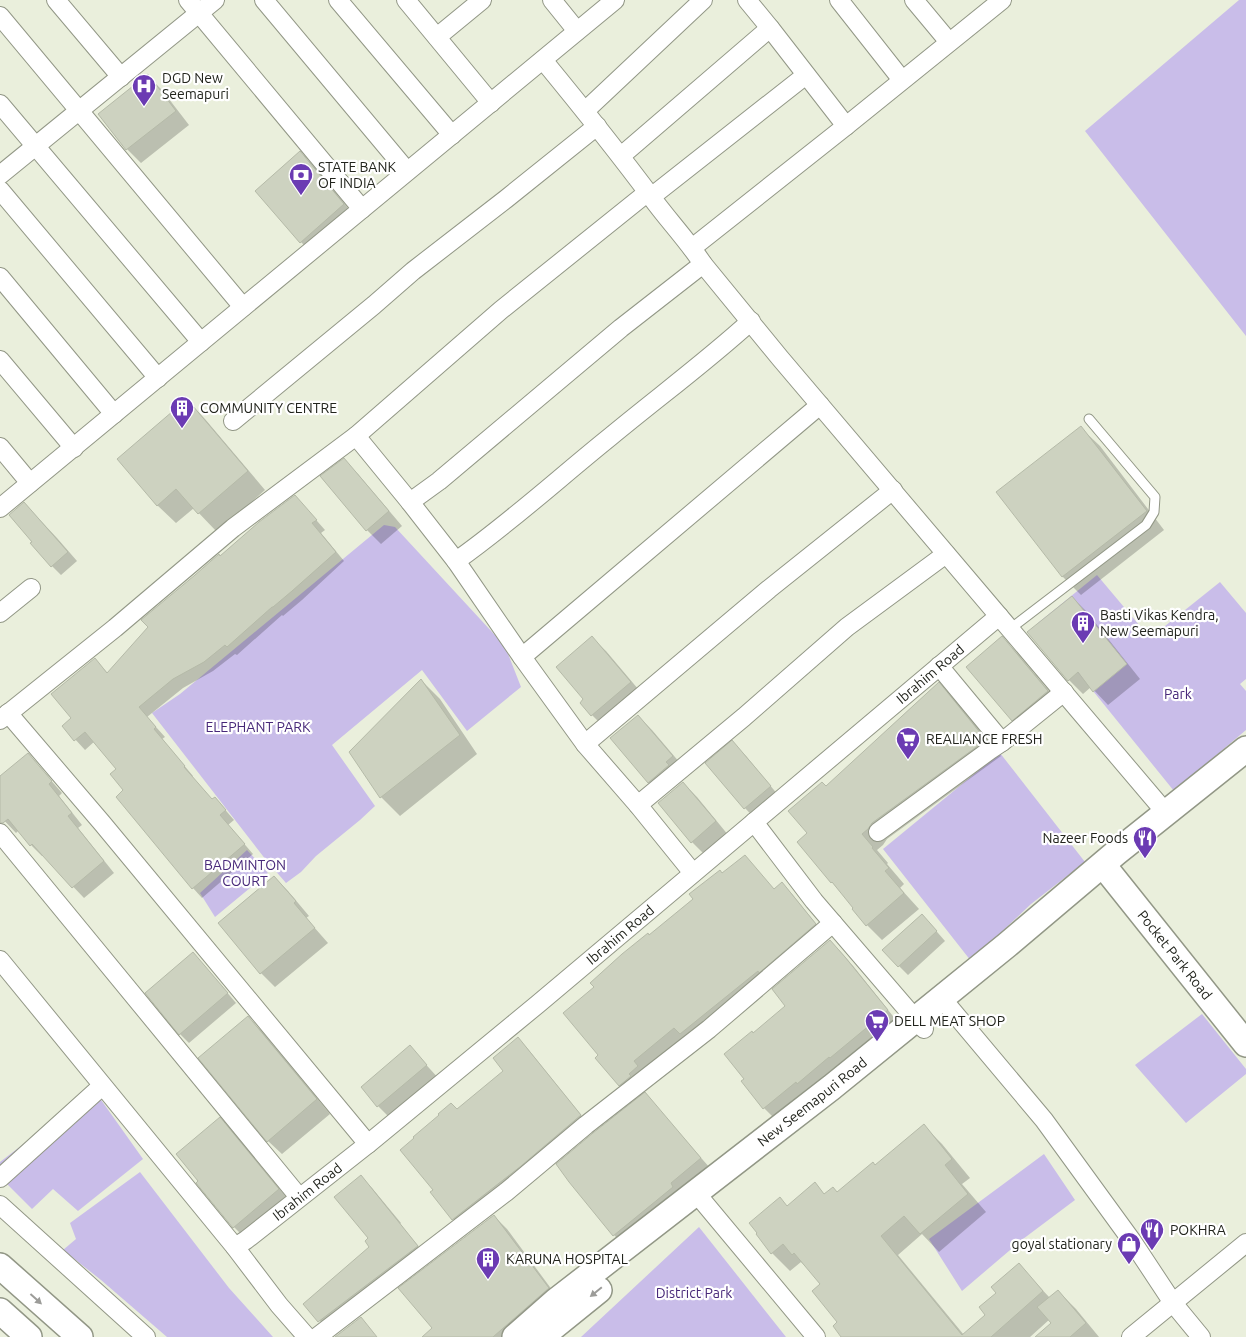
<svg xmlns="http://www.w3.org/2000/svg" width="1246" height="1337" font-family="Ubuntu,sans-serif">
<rect width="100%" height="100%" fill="#eaefdc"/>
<!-- green -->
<path fill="#c9bde9" d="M1239 0H1246V336L1085 131Z
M384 525 395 527 505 646 521 687 467 731 422 670 332 745 375 806 360 820 316 856 301 872 286 883 266 860 152 713 180 694Z
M1097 575 1150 638 1220 582 1246 613V679L1240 684 1246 691V730L1174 791 1038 623Z
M1000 753 1085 862 1031 904 971 961 883 849Z
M247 850 268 873 215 917 200 893Z
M1202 1014 1246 1069V1074L1186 1123 1135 1065Z
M94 1090 143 1159 78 1211 53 1189 32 1209 0 1177V1162Z
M1044 1154 1075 1200 1023 1239 962 1291 929 1239Z
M140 1172 229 1288 273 1337H167L101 1280 63 1250 76 1239 70 1223Z
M699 1227 786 1337H581Z"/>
<!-- shadow -->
<path fill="#0003" d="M148 76 162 90 189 125 141 163 127 149 100 114Z
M300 153 314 167 357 219 315 256 301 242 257 191Z
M187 401 205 419 265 490 217 532 194 508 176 523 157 505Z
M1081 428 1100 446 1164 530 1081 595 1063 577 998 493Z
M344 460 358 474 402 526 381 544 367 530 321 477Z
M295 496 325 530 321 533 344 561 302 600 283 616 282 615 237 655 235 654 213 671 183 688 147 717 165 737 162 739 193 776 192 777 212 800 215 798 234 820 228 825 253 854 202 898 193 888 118 797 125 790 118 769 95 741 85 750 63 726 73 718 104 669 108 674 220 557Z
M24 503 57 538 77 561 61 575 52 566 34 542Z
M1072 597 1086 611 1140 679 1108 705 1091 687 1083 694 1069 680Z
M592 638 606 651 644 696 606 729 592 715 585 700Z
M1002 638 1016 652 1061 705 1026 733 1013 720Z
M421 680 440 699 477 754 400 816 381 797 350 752Z
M939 684 954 699 1001 756 887 839 883 845 877 850 888 863 887 864 904 884 900 888 919 909 882 940 867 925 855 908 832 882 809 833 826 787Z
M638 716 652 730 686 770 663 796 649 782Z
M732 742 746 756 783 801 758 822 745 808Z
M28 754 62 793 59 796 82 825 78 828 114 873 84 898 43 855 42 856 31 845 19 830 16 833 0 816V778Z
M683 783 697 797 729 836 706 856 692 842 659 803Z
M722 874 775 890 782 884 792 894 825 935 630 1095 620 1085 600 1055 595 987 649 937Z
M274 877 288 891 309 916 306 918 328 943 275 987 261 973Z
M931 925 945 941 908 975 899 966Z
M839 950 854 967 896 1020 840 1066 839 1065 807 1092 805 1091 773 1117 764 1108 745 1079 753 1034 787 1007Z
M202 963 236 1003 189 1043 180 1034Z
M248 1018 262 1031 330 1114 282 1154 268 1141Z
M518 1039 527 1048 589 1125 462 1228 453 1219 434 1190 441 1115 457 1110 505 1072Z
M410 1047 440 1080 392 1120 378 1106 362 1087Z
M645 1094 710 1168 623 1244 614 1235 558 1164Z
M220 1119 231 1130 289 1200 245 1238 234 1227Z
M924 1126 942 1144 970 1178 962 1184 986 1212 939 1252 922 1234 898 1255 964 1335 987 1315 998 1293 1019 1265 1050 1298 1058 1291 1076 1309 1099 1337H1037L1053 1323 1050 1319 1030 1337H843L839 1322 822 1284 811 1271 801 1262 790 1271 772 1253 788 1207 815 1184 825 1195 837 1193 875 1167Z
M361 1177 372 1188 401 1223 400 1224 428 1258 331 1333 304 1304 371 1247Z
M494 1216 507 1229 561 1302 520 1337H438Z"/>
<!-- building -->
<path fill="#cdd2c0" stroke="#b5baa8" d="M148 74 176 111 126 150 98 114Z
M300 151 344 204 300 243 255 191Z
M187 399 248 471 198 514 176 489 157 506 117 459Z
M1081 426 1147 511 1062 577 996 492Z
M344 458 389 511 366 531 320 476Z
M295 495 317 520 312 523 336 552 292 591 273 607H272L227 647 225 645 204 662 173 679 139 707 156 727 154 729 185 766 184 767 212 799 215 797 226 810 220 815 245 844 192 889 116 797 123 790 110 774 116 769 85 732 74 741 62 726 71 718 51 694 95 658 107 673 148 627 141 620 195 575 219 554 220 556 259 522Z
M24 502 68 552 51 567 30 543 32 542 9 515Z
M1072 596 1127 664 1093 692 1078 672 1068 681 1027 632Z
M592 636 631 682 591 716 580 703 583 699 556 667Z
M1002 636 1048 691 1012 721 966 667Z
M421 679 460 735 380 798 349 752Z
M939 682 986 740 872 823 868 829 862 834 873 847 872 848 889 868 885 871 904 893 866 926 852 909 853 908 832 882 831 883 797 842 807 833 788 811 822 782 826 786Z
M638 715 673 756 666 762 669 765 648 783 610 738Z
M732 740 771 786 744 809 705 763Z
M28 753 52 781 49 784 72 813 68 816 104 861 72 888 32 844 30 846 8 819 3 823H0V776Z
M683 782 716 821 691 843 658 803Z
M745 855 774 889 782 882 816 924 759 973 758 971 680 1034 674 1028 634 1061 638 1066 629 1074 631 1076 619 1086 595 1058 598 1055 563 1013 594 987 590 983 622 954 648 933 649 935 693 899 689 894 720 870 722 873Z
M274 876 296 901 294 903 315 928 260 974 218 923Z
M922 914 937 931 898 967 882 950Z
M830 940 845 957 888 1010 830 1058 829 1057 797 1084 796 1082 763 1109 741 1081 744 1079 724 1054 752 1031 753 1033 785 1006 772 989Z
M193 952 228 993 179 1035 145 993Z
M248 1016 317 1099 267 1142 198 1058Z
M518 1037 581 1115 521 1166 452 1220 430 1192 433 1190 400 1150 414 1138 413 1137 439 1115 438 1114 451 1103 457 1109 503 1071 493 1058Z
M410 1045 427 1065 377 1107 361 1087Z
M645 1092 701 1158 671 1183 673 1187 613 1236 569 1182 556 1164 593 1133Z
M220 1117 279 1189 233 1228 196 1183 198 1181 176 1154Z
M924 1124 952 1159 945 1165 968 1194 920 1234 904 1216 881 1236 962 1335 985 1315 979 1307 996 1293 991 1287 1019 1263 1043 1291 991 1337H841L833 1326 837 1322 812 1291 820 1284 794 1253 792 1255 783 1244 771 1254 756 1234 757 1233 749 1223 780 1197 787 1206 815 1182 824 1194 833 1187 837 1192 873 1162 875 1165Z
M361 1175 418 1246 318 1322 303 1304 369 1247 365 1241 368 1238 334 1197Z
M494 1215 549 1288 493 1337H422L432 1328 398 1288Z
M1058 1290 1086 1323 1070 1337H1035L1051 1323 1037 1307Z
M361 1317 377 1337H335Z"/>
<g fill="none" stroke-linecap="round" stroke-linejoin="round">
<!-- lane casing -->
<g stroke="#929786" stroke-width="11">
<path id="lane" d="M1010 629 1146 525 1154 512 1155 497 1089 419"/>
</g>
<!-- street casing -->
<g stroke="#929786" stroke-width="20">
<g id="street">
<path d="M56 0 121 77"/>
<path d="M188 0 362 209"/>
<path d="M264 0 407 171"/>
<path d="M338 0 452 135"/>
<path d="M406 0 491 103"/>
<path d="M552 0 577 31"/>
<path d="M747 0 770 28 846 126"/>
<path d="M839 0 902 80"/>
<path d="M914 0 949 42"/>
<path d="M0 16 243 307"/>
<path d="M437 37 482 0"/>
<path d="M543 60C580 105 617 151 652 198 668 220 688 241 703 264L780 358 1166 813"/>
<path d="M0 104 201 342"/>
<path d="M585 111 703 0"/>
<path d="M621 156 770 28"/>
<path d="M0 175 215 0"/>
<path d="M0 190 158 378"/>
<path d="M651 197 806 75"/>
<path d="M692 248 846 126 1002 0"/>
<path d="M0 277 114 414"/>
<path d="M0 360 74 448"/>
<path d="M233 421 374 305 413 271 506 199 597 126"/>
<path d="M356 436 410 502 456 561 522 657 585 744 638 805 693 873"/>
<path d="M0 447 30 483"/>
<path d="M410 502 439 481 621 328 703 264"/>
<path d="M0 508 615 0"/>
<path d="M456 561C510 523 559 478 610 437 657 398 706 362 751 321"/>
<path d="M0 613 31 588"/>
<path d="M522 657 820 405"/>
<path d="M939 666 1002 742"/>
<path d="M8 713 102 823 368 1144"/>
<path d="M0 720 115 628 233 528 356 436 501 310 648 192"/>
<path d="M585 744 769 589 893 490"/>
<path d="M638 805 744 717 847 627 946 554"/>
<path d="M754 822 814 901 924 1029"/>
<path d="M878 832 990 750 1002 742 1064 692"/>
<path d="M0 833 299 1197"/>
<path d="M0 960 235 1247 279 1305 307 1337"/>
<path d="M950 1008 1044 1120 1132 1241 1173 1303 1201 1337"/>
<path d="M0 1178 102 1086"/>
<path d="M696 1193 816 1337"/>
<path d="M0 1205 146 1337"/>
<path id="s1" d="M235 1247 246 1240 368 1144 538 1004 999 616"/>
<path d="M317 1337 506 1192 586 1125 709 1029 833 923"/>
<path d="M1131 1337 1246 1243"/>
</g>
</g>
<!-- secondary casing -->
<g stroke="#929786" stroke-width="28">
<g id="secondary">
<path id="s2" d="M1103 865 1246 1044"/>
<path d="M0 1266 80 1337"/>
<path d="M0 1311 29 1337"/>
<path id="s3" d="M515 1337 556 1301 832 1087 1007 945 1117 852 1246 749"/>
<path d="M541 1337 599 1290"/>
</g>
</g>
<!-- lane -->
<use href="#lane" stroke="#fff" stroke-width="9"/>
<!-- street -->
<use href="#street" stroke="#fff" stroke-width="18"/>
<!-- secondary -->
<use href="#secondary" stroke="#fff" stroke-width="25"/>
</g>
<!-- one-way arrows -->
<defs><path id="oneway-solid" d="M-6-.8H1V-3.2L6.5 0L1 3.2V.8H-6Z" transform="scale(1.25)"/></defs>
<g fill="#9c9c99">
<use href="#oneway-solid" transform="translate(596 1292) rotate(141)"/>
<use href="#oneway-solid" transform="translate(36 1299) rotate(42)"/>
</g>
<!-- icons -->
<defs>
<g id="hospital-pin" transform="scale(1.25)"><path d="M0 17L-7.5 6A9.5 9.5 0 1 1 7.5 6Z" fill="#6b3bb3" stroke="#fff"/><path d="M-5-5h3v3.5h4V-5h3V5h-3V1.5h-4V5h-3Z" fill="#fff"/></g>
<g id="bank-pin" transform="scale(1.25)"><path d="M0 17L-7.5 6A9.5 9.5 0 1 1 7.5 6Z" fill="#6b3bb3" stroke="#fff"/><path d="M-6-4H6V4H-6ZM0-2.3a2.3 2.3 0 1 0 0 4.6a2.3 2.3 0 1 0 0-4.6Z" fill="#fff"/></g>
<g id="building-pin" transform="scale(1.25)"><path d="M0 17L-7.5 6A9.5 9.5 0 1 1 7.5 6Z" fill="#6b3bb3" stroke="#fff"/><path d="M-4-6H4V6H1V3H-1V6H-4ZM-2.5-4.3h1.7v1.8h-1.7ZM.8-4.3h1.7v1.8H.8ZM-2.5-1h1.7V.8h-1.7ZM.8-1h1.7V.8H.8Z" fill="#fff"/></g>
<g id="supermarket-pin" transform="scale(1.25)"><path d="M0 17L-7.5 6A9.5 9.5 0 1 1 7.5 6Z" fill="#6b3bb3" stroke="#fff"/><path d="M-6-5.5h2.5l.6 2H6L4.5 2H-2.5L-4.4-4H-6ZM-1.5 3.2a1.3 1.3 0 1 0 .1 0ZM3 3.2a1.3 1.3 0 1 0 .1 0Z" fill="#fff"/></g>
<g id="restaurant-pin" transform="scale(1.25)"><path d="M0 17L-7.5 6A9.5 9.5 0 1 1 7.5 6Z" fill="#6b3bb3" stroke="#fff"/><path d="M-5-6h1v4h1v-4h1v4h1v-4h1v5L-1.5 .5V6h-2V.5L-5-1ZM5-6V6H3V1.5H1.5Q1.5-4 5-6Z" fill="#fff"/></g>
<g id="shop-pin" transform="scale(1.25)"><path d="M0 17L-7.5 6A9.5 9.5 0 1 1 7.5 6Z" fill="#6b3bb3" stroke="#fff"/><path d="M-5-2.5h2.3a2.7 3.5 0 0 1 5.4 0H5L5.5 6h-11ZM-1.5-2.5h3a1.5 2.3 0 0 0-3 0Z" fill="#fff"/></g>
</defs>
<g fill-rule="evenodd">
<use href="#hospital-pin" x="144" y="86"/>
<use href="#bank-pin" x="301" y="175"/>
<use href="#building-pin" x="182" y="408"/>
<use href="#building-pin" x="1083" y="623"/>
<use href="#supermarket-pin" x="908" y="739"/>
<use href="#restaurant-pin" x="1145" y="838"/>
<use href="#supermarket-pin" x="877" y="1021"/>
<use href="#restaurant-pin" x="1152" y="1230"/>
<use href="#shop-pin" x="1129" y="1244"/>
<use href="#building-pin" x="488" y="1259"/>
</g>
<g text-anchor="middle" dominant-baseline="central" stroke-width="4.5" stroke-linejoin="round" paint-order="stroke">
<!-- poi labels -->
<g font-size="14" fill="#22241d" stroke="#fff" text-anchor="start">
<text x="162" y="78">DGD New<tspan x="162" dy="16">Seemapuri</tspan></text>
<text x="318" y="167">STATE BANK<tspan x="318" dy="16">OF INDIA</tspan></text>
<text x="200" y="408">COMMUNITY CENTRE</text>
<text x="1100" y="615">Basti Vikas Kendra,<tspan x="1100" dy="16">New Seemapuri</tspan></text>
<text x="926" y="739">REALIANCE FRESH</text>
<text x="1128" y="838" text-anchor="end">Nazeer Foods</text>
<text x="894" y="1021">DELL MEAT SHOP</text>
<text x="1170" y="1230">POKHRA</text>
<text x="1112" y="1244" text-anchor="end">goyal stationary</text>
<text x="506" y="1259">KARUNA HOSPITAL</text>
</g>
<!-- street labels -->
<g font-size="14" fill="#22241d" stroke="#fff">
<text stroke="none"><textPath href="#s1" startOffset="901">Ibrahim Road</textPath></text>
<text stroke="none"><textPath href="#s1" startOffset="496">Ibrahim Road</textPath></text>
<text stroke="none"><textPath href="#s2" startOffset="115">Pocket Park Road</textPath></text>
<text stroke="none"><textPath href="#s3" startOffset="379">New Seemapuri Road</textPath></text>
<text stroke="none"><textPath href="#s1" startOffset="91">Ibrahim Road</textPath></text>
</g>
<!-- park labels -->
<g font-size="14" fill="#472879" stroke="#fff">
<text x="1178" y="694">Park</text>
<text x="258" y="727">ELEPHANT PARK</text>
<text x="245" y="865">BADMINTON<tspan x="245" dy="16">COURT</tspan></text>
<text x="694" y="1293">District Park</text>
</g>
</g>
</svg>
